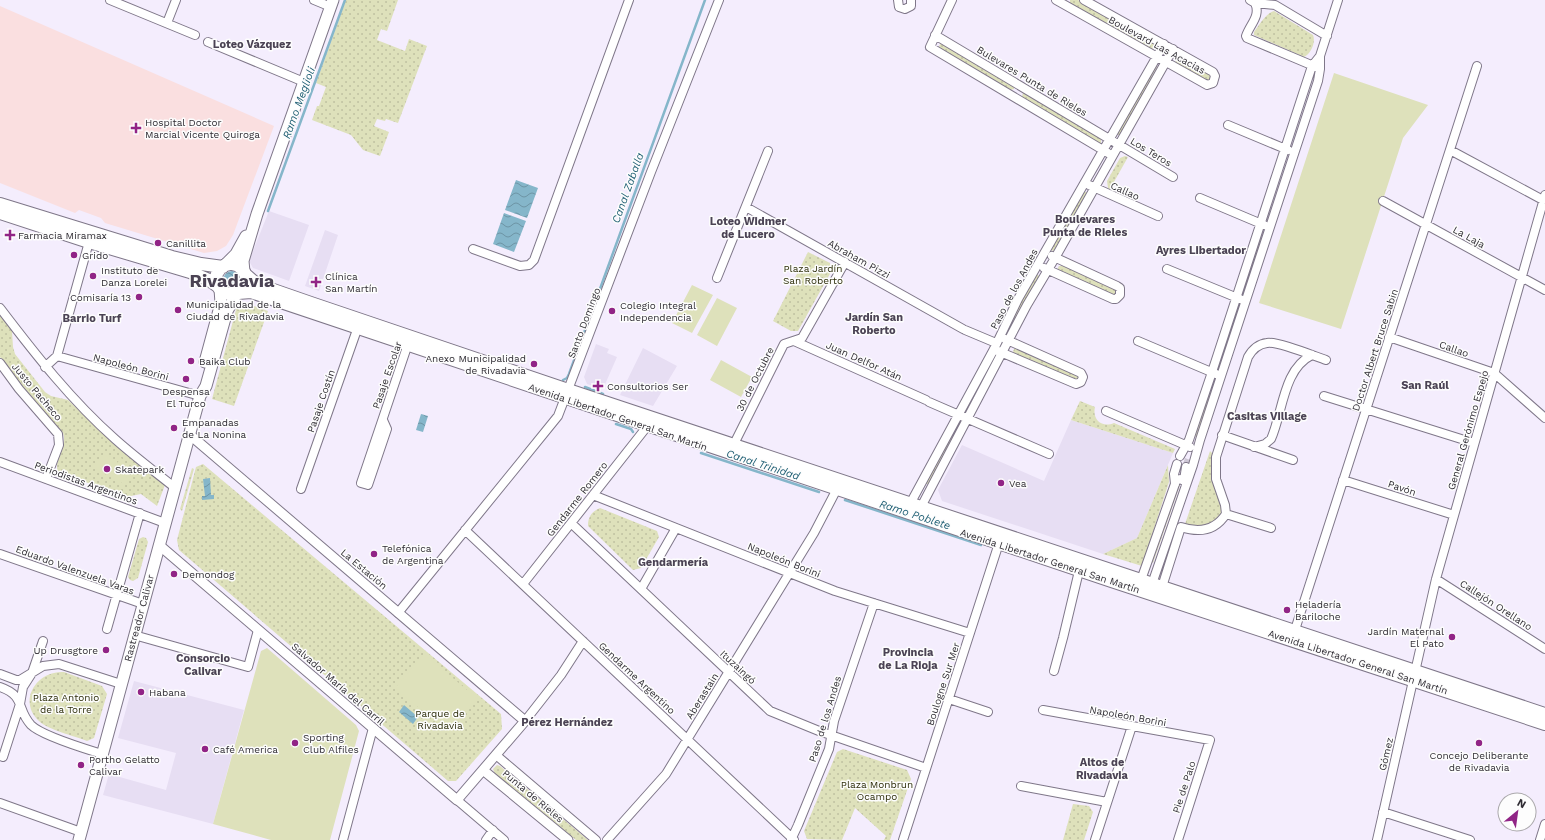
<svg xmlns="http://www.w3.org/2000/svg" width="1545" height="840" font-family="'Work Sans',sans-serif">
<defs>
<pattern id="green-dots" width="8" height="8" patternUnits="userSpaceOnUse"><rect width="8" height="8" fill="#dee1bb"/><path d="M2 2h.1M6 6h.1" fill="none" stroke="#bfc1a1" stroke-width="1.8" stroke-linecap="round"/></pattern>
<pattern id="water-waves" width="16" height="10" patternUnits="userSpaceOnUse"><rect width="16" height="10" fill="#85b6ca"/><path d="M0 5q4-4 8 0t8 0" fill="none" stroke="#6d94a5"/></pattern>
</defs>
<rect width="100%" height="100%" fill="#f4edfd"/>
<!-- commercial -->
<path fill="#e7def3" d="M269 211 309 225 289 281 253 268 249 261Z
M325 230 338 235 319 291 305 286Z
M596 344 609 349 607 353 617 357 603 389 587 384 584 377Z
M643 348 677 366 653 406 620 395Z
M1071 420 1173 453 1137 538 1103 554 942 501 938 490 962 445 1044 481Z
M134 681 244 710 213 824 103 795 109 774 166 790 176 753 118 738Z"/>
<!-- medical -->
<path fill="#fadfe0" d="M0 6 274 126 233 235 226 246 217 251 204 253 105 223 101 218 79 210 75 213 0 183Z"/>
<!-- green -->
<path fill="url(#green-dots)" d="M346 0H398L387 31 381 29 377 40 405 51 409 39 427 46 398 123 386 119 385 121 377 119 374 126 389 132 380 156 363 150 351 135 312 120 317 106H319L326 87 316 83Z
M1070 0H1078L1154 43 1155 47 1153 49 1150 48 1070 3Z
M1274 11 1313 35C1316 42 1311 54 1304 57L1254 35V32C1259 25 1266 13 1274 11Z
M941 43 1014 86V89L1010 90 940 48 939 46Z
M1179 57 1212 76V79L1208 81 1176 63 1175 60Z
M1156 64 1157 67 1121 134 1118 135 1117 133Z
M1026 92 1101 138V143L1100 144 1022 97 1023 93Z
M1125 156 1128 157 1110 189 1108 188 1107 181 1120 158Z
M1083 192H1086V194L1054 250 1053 251 1051 250Z
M1260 237 1262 239 1246 289 1244 290H1243Z
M808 252 830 263 831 272 798 331H791L773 321Z
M1059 266H1063L1116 289 1118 291 1114 296 1057 270Z
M1037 274 1039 276 1019 310 1009 332H1006L1015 310Z
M243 302 268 311 234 406 212 399 237 306Z
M1236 311 1238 312 1221 364 1219 362Z
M0 315 12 331 13 347 15 354 45 392 51 396 68 400 102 432 165 485 157 506 141 494 126 497 58 472C53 460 68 448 63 433L23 387 0 357Z
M1015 348 1079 375V381L1014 354 1013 351Z
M1212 385 1214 386 1197 436 1195 437Z
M1080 401 1095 407C1092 420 1102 428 1114 423L1175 449 1173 453 1071 420Z
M957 424 959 425V427L929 484H925Z
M1210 451 1213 454 1211 476 1222 510V515C1207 527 1204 529 1185 524Z
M203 464 501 714 502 729 456 781H448L179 550 177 540 196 467Z
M1168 465 1169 482 1142 566 1103 554 1137 538Z
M192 468 194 469 182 511 180 509Z
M1179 483 1180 485 1153 563 1151 562Z
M600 508 657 531 659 537 641 568 633 570 588 526C588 517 591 512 600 508Z
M143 537 146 538 148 542 138 578 133 581 130 580 128 577 139 539Z
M64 672 102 686 107 694 94 738 87 741C75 736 48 730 39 721 17 701 37 670 64 672Z
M843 749 907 770 911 779 890 840H884L886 836 855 808 842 840 807 839 804 831 837 752Z
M497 765 500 766 588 840H576L495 774 493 769Z
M1073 804 1089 806 1093 812 1084 840H1063Z"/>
<!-- pitch -->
<path fill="#dee1bb" d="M1334 73 1428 105 1403 138 1341 329 1259 303Z
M692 285 713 295 692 333 672 323Z
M717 298 737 308 717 346 697 335Z
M721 360 752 377 741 397 710 380Z
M105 452 117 463 121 458 125 462 118 472 130 479 126 485 93 468Z
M267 648 356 725 359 731 330 840H271L213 824 261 651Z
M424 654 478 699 449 733 395 688Z"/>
<!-- water -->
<path fill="url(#water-waves)" d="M516 180 538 188 527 218 505 210Z
M504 213 526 221 514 252 493 244Z
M223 280a9 9 0 1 1 18 0a9 9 0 1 1-18 0Z
M421 414 428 416 423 432 416 430Z
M210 478 211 495H214V499L202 500V496H205L203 479Z
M404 705 418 717 413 724 399 712Z"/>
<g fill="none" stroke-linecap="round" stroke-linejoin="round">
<!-- stream -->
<path stroke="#85b6ca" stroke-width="2.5" d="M268 211 345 0
M563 380 567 378 569 374 705 0
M585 387 603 394
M616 424 631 429 633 432
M701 453 819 492
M845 500 981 545"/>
<!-- minor-tunnel -->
<path stroke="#cdc6d5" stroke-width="8" stroke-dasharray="8 4" stroke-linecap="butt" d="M1186 467 1189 459"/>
<!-- minor casing -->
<g stroke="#7f7789" stroke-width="10">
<path id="minor" d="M110 0 195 35
M314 0 331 7
M898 0 899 7 905 9 911 6V0
M952 0 930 47 1108 153
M1056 0 1207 85 1213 83 1215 76 1213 72 1084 0
M1250 0 1255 3C1261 16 1250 24 1246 36L1247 38 1316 67
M1255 3 1275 5 1327 36
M167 23 176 0
M935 35 1173 177
M208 42 304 82
M1228 125 1288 150
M1450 150 1543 200
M1089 185 1158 216
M1200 198 1264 225
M1383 201 1545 290
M746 207 963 329
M473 249 520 266 529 265 534 260 629 0
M1044 268 1113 299H1116L1120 295V288L1117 286 1052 256
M1167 269 1240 299
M717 278 768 151
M0 308C35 354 71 400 115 439 134 456 154 471 174 487
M965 330 996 343
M1389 337 1494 373 1545 418
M794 341 926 400
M1138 341 1216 374
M998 351 1076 384 1081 382 1083 377 1081 373 1005 339
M57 356 200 396
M0 363 19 389 58 434 59 445 46 479
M45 367 57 356 89 242
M1324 396 1474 443
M929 402 1049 454
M1106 411 1190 447
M383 420 387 429 368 485 361 483 409 341
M1222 435 1293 460
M1254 447 1265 444 1271 439C1283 412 1283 369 1312 355
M732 448 784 344 802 338 845 262
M1180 456 1189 440 1212 372 1312 66 1320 56
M0 462 165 523
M1184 480 1186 467
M1343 480 1454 515
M1175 484 1174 474 1177 464
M301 489 359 324
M593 495 835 591 970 633
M910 504 994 349 1018 299 1164 44
M921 507 1027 305 1055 258 1173 49
M1226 514 1271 528
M571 523 770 711 819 731 926 768
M465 530 794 840
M0 554 143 604
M1436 579 1545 649
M1141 580 1176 481 1180 479 1184 481
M523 584 649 424
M1152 584 1193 465 1200 440 1318 81 1320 69V56L1338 0
M1162 587 1181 527C1199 533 1215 531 1226 514L1225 505 1216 479V457L1248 357C1252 350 1258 344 1267 343 1277 341 1314 356 1326 360
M641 589 676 528
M398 613 558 416 651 172 719 0
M107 629 140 513
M134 635 248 667 258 630
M1293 636 1477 66
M1054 671 1063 638 1079 571
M0 674 16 680H20L43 666 59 664 121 684
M0 687C26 696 16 709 31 725 42 736 86 749 102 754
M949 699 988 712
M1043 710 1210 740 1178 840
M525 721 561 675 583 641
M496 755 596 840
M3 757 20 704 23 687 32 673 43 641
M1021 786 1107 802
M457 800 504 840
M0 803 81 832
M1383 812 1470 840
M343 840 373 728
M486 840 493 830
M607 840 666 774 814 533 839 485
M791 840 798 825 829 749 834 721 874 603
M903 840 1000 540
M1095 840 1132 726
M1377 840 1436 579 1545 195
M1540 840 1545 824"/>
</g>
<!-- tertiary casing -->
<g stroke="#7f7789" stroke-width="11">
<path id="tertiary" d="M159 545 457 800 525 721 189 434
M483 770 568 840"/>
</g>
<!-- secondary casing -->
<g stroke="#7f7789" stroke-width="13">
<path id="secondary" d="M224 266 236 254 246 236
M244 272 243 261 257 214 333 0
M205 362 221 303 220 289
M79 840 200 396 206 386 227 311 237 293"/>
</g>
<!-- primary casing -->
<g stroke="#7f7789" stroke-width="14">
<path id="primary" d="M0 204 172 257 201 264 223 267
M0 213 89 242 190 272 209 280 219 287
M216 279a15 15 0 1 1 30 0a15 15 0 1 1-30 0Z
M245 274 253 281 262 286 311 303 568 390 1545 714
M238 293 251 292C682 439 1113 582 1545 724"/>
</g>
<!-- minor -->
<use href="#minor" stroke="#fff" stroke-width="8"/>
<!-- tertiary -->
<use href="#tertiary" stroke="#fff" stroke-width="9"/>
<!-- secondary -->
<use href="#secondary" stroke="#fff" stroke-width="11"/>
<!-- primary -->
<use href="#primary" stroke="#fff" stroke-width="12"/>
</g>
<!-- markers -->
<g fill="#912486" stroke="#fdfdfd" stroke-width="1.5">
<path d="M134 122h4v4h4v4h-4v4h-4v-4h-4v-4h4z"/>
<path d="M8 229h4v4h4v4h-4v4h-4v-4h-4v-4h4z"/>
<circle cx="158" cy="243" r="4"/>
<circle cx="74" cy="255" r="4"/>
<circle cx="93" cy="276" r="4"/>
<path d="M314 276h4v4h4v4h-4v4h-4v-4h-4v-4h4z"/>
<circle cx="139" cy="297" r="4"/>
<circle cx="178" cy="310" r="4"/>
<circle cx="612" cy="311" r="4"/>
<circle cx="191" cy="361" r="4"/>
<circle cx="534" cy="364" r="4"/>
<circle cx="186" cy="379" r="4"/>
<path d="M596 380h4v4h4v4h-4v4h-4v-4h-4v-4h4z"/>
<circle cx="174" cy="428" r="4"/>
<circle cx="107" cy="469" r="4"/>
<circle cx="1001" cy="483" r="4"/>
<circle cx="374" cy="554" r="4"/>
<circle cx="174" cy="574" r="4"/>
<circle cx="1287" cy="610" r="4"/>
<circle cx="1452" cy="637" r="4"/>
<circle cx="106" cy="650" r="4"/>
<circle cx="141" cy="692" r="4"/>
<circle cx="295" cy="743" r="4"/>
<circle cx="1479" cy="743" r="4"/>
<circle cx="205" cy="749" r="4"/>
<circle cx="81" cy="765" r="4"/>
</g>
<g text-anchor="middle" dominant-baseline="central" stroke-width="3" stroke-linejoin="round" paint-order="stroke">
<!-- street labels -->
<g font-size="10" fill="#2f2c33" stroke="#fdfdfd">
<text transform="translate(1157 45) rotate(29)">Boulevard Las Acacias</text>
<text transform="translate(1032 81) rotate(31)">Bulevares Punta de Rieles</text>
<text transform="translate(1151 152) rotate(31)">Los Teros</text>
<text transform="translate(1125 191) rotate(24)">Callao</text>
<text transform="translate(1469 237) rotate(29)">La Laja</text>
<text transform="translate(859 259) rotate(29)">Abraham Pizzi</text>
<text transform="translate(1014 289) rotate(-62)">Paso de los Andes</text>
<text transform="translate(584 323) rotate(-69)">Santo Domingo</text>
<text transform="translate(1454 349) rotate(19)">Callao</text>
<text transform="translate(1375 350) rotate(-72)">Doctor Albert Bruce Sabin</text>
<text transform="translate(864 361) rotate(24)">Juan Delfor Atán</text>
<text transform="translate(131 367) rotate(15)">Napoleón Borini</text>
<text transform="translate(387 375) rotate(-71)">Pasaje Escolar</text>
<text transform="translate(755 379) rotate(-63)">30 de Octubre</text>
<text transform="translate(37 392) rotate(50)">Justo Pacheco</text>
<text transform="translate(321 401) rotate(-71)">Pasaje Costín</text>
<text transform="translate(618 417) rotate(19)">Avenida Libertador General San Martín</text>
<text transform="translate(1468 430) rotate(-74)">General Gerónimo Espejo</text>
<text transform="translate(86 483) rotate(20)">Periodistas Argentinos</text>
<text transform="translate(1402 488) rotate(18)">Pavón</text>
<text transform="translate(577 499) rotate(-52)">Gendarme Romero</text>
<text transform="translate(784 560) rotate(22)">Napoleón Borini</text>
<text transform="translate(1050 561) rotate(18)">Avenida Libertador General San Martín</text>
<text transform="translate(364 569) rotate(40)">La Estación</text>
<text transform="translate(75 570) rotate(20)">Eduardo Valenzuela Varas</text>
<text transform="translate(1496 605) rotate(33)">Callejón Orellano</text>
<text transform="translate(139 618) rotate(-75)">Rastreador Calivar</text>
<text transform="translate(1358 662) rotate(18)">Avenida Libertador General San Martín</text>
<text transform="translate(738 667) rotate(43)">Ituzaingó</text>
<text transform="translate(637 678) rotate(43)">Gendarme Argentino</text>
<text transform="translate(338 684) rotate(41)">Salvador María del Carril</text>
<text transform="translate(943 684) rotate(-72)">Boulogne Sur Mer</text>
<text transform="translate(702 696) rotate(-58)">Aberastain</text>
<text transform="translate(1128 716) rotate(10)">Napoleón Borini</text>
<text transform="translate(825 719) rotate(-73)">Paso de los Andes</text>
<text transform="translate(1386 754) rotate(-77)">Gómez</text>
<text transform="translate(1184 787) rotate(-72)">Pie de Palo</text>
<text transform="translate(533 796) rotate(40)">Punta de Rieles</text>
</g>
<!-- poi labels -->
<g font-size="10" fill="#2f2c33" stroke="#fdfdfd" text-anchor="start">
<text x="145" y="122">Hospital Doctor<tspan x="145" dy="12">Marcial Vicente Quiroga</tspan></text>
<text x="18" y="235">Farmacia Miramax</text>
<text x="166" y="243">Canillita</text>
<text x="82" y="255">Grido</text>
<text x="101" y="270">Instituto de<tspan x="101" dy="12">Danza Lorelei</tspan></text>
<text x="325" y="276">Clínica<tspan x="325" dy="12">San Martín</tspan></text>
<text x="131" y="297" text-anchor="end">Comisaría 13</text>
<text x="186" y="304">Municipalidad de la<tspan x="186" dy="12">Ciudad de Rivadavia</tspan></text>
<text x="620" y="305">Colegio Integral<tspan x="620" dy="12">Independencia</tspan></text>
<text x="526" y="358" text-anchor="end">Anexo Municipalidad<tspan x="526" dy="12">de Rivadavia</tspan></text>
<text x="199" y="361">Baika Club</text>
<text x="607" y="386">Consultorios Ser</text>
<text x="186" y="391" text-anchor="middle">Despensa<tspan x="186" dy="12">El Turco</tspan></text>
<text x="182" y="422">Empanadas<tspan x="182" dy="12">de La Nonina</tspan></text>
<text x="115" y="469">Skatepark</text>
<text x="1009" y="483">Vea</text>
<text x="382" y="548">Telefónica<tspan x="382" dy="12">de Argentina</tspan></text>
<text x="182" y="574">Demondog</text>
<text x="1295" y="604">Heladería<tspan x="1295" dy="12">Bariloche</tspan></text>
<text x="1444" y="631" text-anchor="end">Jardín Maternal<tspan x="1444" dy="12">El Pato</tspan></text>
<text x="98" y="650" text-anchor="end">Up Drusgtore</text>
<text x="149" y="692">Habana</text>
<text x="303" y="737">Sporting<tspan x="303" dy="12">Club Alfiles</tspan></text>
<text x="213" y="749">Café America</text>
<text x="1479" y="755" text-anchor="middle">Concejo Deliberante<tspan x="1479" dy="12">de Rivadavia</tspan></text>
<text x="89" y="759">Portho Gelatto<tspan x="89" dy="12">Calivar</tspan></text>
</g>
<!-- park labels -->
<g font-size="10" fill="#2c2d09" stroke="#fdfdfd">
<text x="813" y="268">Plaza Jardín<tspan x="813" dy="12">San Roberto</tspan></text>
<text x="66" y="697">Plaza Antonio<tspan x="66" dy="12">de la Torre</tspan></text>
<text x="440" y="713">Parque de<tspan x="440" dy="12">Rivadavia</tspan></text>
<text x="877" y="784">Plaza Monbrun<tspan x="877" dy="12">Ocampo</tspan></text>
</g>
<!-- neighbourhood labels -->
<g font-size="11" font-weight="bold" fill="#4b4354" stroke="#fdfdfd">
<text x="252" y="44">Loteo Vázquez</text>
<text x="1085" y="219">Boulevares<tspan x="1085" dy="13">Punta de Rieles</tspan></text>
<text x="748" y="221">Loteo Widmer<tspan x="748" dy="13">de Lucero</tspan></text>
<text x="1201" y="250">Ayres Libertador</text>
<text x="874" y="317">Jardín San<tspan x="874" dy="13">Roberto</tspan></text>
<text x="92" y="318">Barrio Turf</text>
<text x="1425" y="385">San Raúl</text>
<text x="1267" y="416">Casitas Village</text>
<text x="673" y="562">Gendarmería</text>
<text x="908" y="652">Provincia<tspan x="908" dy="13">de La Rioja</tspan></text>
<text x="203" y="658">Consorcio<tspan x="203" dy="13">Calivar</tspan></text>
<text x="567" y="722">Pérez Hernández</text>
<text x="1102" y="762">Altos de<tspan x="1102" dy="13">Rivadavia</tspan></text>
</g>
<!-- water labels -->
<g font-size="11" font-style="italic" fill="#1e5e73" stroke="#fdfdfd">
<text transform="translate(299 103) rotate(-70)">Ramo Meglioli</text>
<text transform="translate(628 188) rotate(-70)">Canal Zaballa</text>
<text transform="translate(763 465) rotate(18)">Canal Trinidad</text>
<text transform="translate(915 515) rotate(18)">Ramo Poblete</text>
</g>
<!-- town labels -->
<g font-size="18" font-weight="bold" fill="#4b4354" stroke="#fdfdfd">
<text x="232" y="280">Rivadavia</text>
</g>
</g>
<!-- north arrow -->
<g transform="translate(1517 812) rotate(29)"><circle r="19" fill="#fdfdfd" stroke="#aba9ac"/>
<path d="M0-3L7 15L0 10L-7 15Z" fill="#912486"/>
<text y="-6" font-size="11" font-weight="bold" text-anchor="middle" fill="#2f2c33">N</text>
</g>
</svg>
